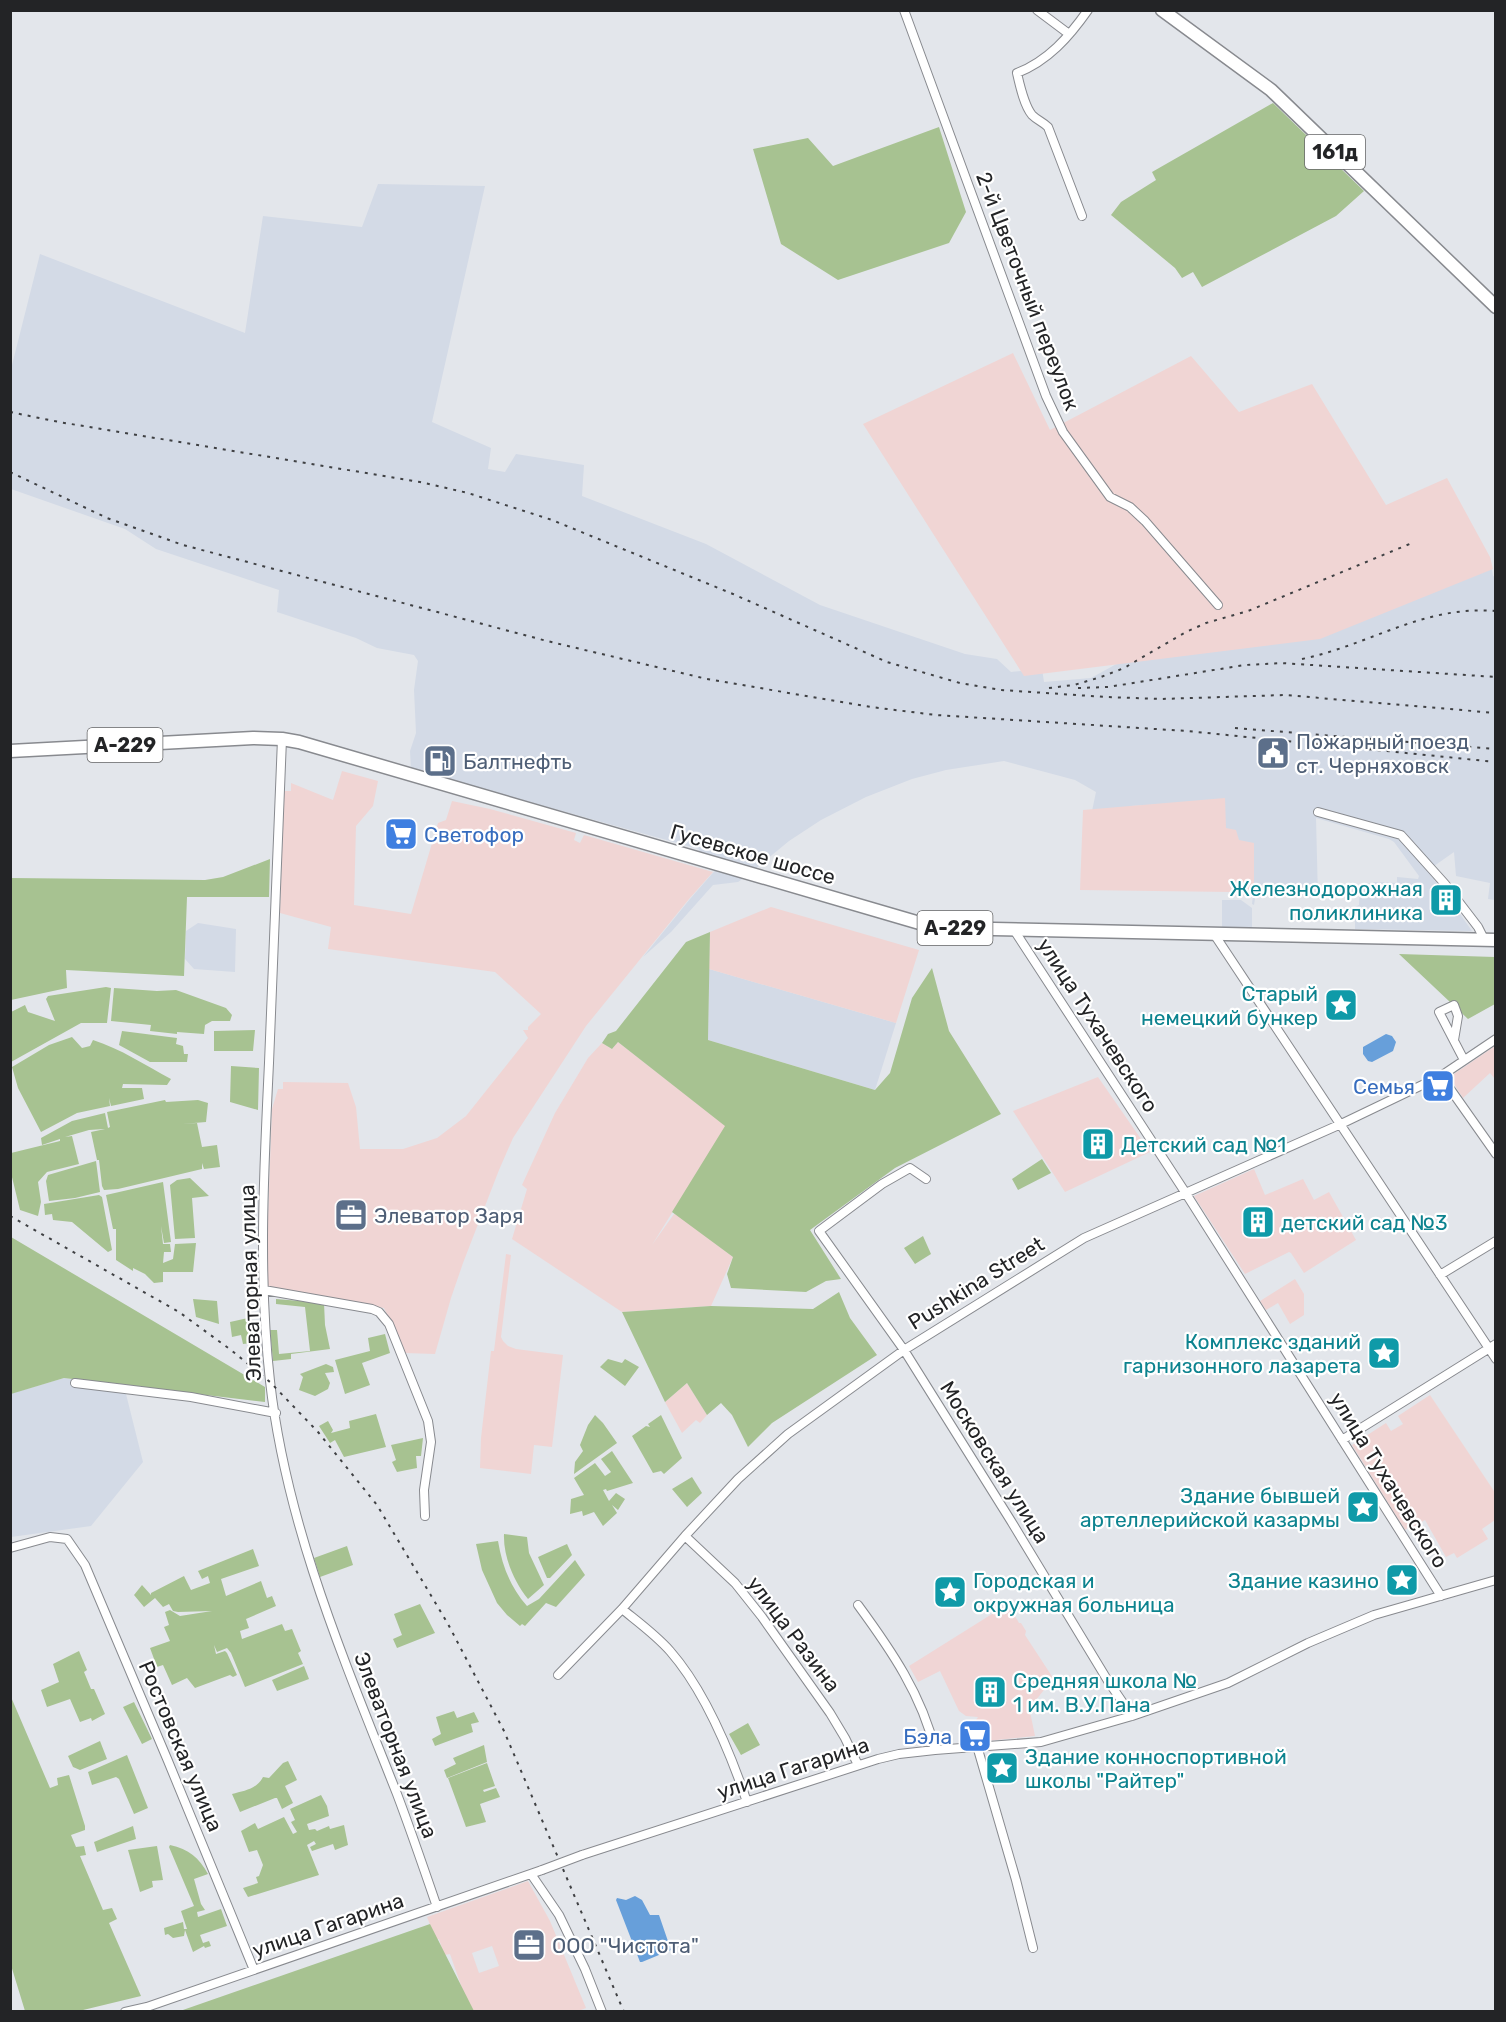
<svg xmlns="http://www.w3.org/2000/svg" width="1506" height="2022" font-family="Rubik,sans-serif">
<rect width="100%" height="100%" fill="#e3e6eb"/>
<!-- built -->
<path fill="#d3dae6" d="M378 184 485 186 432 422 491 448 488 469 505 472 516 454 584 465 582 496 706 544 820 605 965 654 997 659 1011 672 1042 669 1044 682 1091 678 1131 656 1490 557 1493 576 1495 577V900L1488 899 1490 883 1456 876 1454 852 1427 871 1436 880 1472 931 1355 929V907L1359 905 1360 886 1375 882 1397 883V877L1418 879 1419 876 1394 842 1389 839 1316 818 1318 898H1313V894L1256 892 1254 905 1252 904 1253 895 1187 803 1130 806 1131 841 1083 854 1096 792 1075 780 1004 761 946 770 912 779 866 797 821 820 789 841 754 870 698 853 699 849 411 769 410 751 416 733 414 690 418 661 414 655 377 648 356 638 277 612 279 590 156 549 125 529 11 489V369L40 254 245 333 263 216 362 227Z
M718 867 747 876 738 882 713 885 671 932 643 957 690 899Z
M1222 900H1241L1252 908V928L1222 927Z
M198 923 236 929 235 972 194 969 185 959 186 931Z
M709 969 896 1023 875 1090 708 1040Z
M64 1378 124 1386 143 1462 91 1526 11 1537 10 1394Z"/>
<!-- industrial -->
<path fill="#f0d5d4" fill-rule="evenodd" d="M1013 353 1050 430 1191 356 1239 412 1312 384 1386 505 1447 478 1490 557 1493 569 1320 639 1024 676 863 424Z
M342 771 378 781 373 806 356 826 354 905 411 914 438 823 446 820 452 801 490 809 576 833 574 840 580 843 584 835 713 872 689 899 586 1026 513 1138 499 1170 463 1263 451 1298 435 1354 404 1353 384 1308 268 1287 267 1244 272 1109 278 1089H283V1082L348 1083 356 1107 360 1149H403L437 1138 466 1116 528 1038 523 1030H528V1027L541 1014 495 972 328 949 331 927 280 913 284 791H291V783L333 800Z
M1225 798 1226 828 1236 830 1239 840 1254 843V897L1231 892 1080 890 1083 810Z
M771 907 919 950 896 1023 709 969 710 932Z
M618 1042 726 1126 652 1245 674 1214 679 1216 733 1257 711 1306 622 1312 512 1239 527 1189 522 1185 555 1113 588 1058 602 1043 612 1049Z
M1495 1046V1079L1490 1073 1463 1098 1452 1081 1454 1074Z
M506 1254 511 1255 501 1337 503 1341 508 1346 516 1349 563 1355 552 1447 534 1445 531 1474 480 1468 481 1438 491 1351H494Z
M1295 1279 1304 1294V1315L1290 1324 1278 1303 1266 1310 1260 1301Z
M687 1383 707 1415 700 1423 696 1420 682 1433 665 1402Z
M1430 1395 1494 1491 1495 1520 1482 1529 1488 1539 1457 1558 1454 1553 1446 1557 1425 1520 1410 1529 1408 1528 1405 1530 1352 1445 1386 1423 1391 1431 1403 1424 1398 1416Z
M528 1881 550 1921 586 2008 576 2012 470 2011 450 1954 444 1955 439 1939 436 1940 427 1917ZM492 1946 499 1966 479 1973 472 1953Z"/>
<!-- education -->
<path fill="#f0d5d5" d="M1098 1077 1150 1152 1065 1192 1013 1111Z
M1254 1169 1265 1195 1303 1179 1314 1200 1329 1192 1356 1240 1304 1273 1291 1253 1289 1252 1245 1274 1194 1196Z
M1008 1604 1019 1623H1021L1026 1631 1025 1635 1057 1684 1047 1686 1036 1700 1028 1702 1035 1736 978 1742 976 1720 978 1717 966 1716 959 1711 940 1671 918 1682 909 1666Z"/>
<!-- green -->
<path fill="#a7c291" d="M1273 103 1364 191 1336 216 1202 287 1193 272 1182 278 1175 268 1111 215 1121 202 1156 180 1152 172Z
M939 127 966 212 949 243 838 280 781 244 753 149 808 138 833 166Z
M270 859 269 897H187L184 976 66 970 67 988 11 1000V878L205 880 223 877Z
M710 932 708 1040 875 1090 890 1073 912 998 932 968 949 1031 1001 1114 895 1168 810 1230 841 1279 826 1281 806 1292 731 1288 727 1274 733 1257 672 1212 725 1126 618 1042 612 1049 602 1043 608 1034 616 1031 686 942Z
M1399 954 1495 957V1004L1468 1019Z
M106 987 111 988 107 1023H81L11 1062V1012L25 1005 28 1012 55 1021 46 999 48 996Z
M114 988 157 991 176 990 226 1008 232 1015 230 1021H212L205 1025 204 1034 177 1032V1034L150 1031 151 1025 111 1021Z
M255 1030 253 1051H214V1031Z
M122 1031 177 1038 176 1044 183 1046 184 1054H188L187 1062H150L119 1045Z
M72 1037 82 1048 90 1046 93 1040C121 1049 145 1065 171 1079L167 1085 123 1084 122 1088H142L144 1099 111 1106 109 1098 110 1106 77 1113 41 1132 18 1088 12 1067 49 1045Z
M231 1066 259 1068 258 1110 230 1102Z
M165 1100 166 1102 198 1100 208 1103 206 1122 182 1124 197 1123 202 1147 217 1145 220 1167 204 1169 202 1163V1169L118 1189 104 1190 102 1186 99 1160H97L91 1132 105 1129 89 1130 65 1137 72 1136 79 1164 47 1172 38 1182 41 1202 38 1216 20 1210 11 1173V1153L60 1141V1139L42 1145 41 1138 72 1121 105 1113 108 1128 110 1127 107 1112Z
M1042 1159 1051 1173 1018 1190 1012 1179Z
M96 1161 100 1192 75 1198 49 1201 46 1181 48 1175Z
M190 1178 209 1196 192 1198 195 1238 175 1239 170 1185 177 1180Z
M163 1182 171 1242 164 1243 161 1226 163 1244H170L171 1252H164L163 1263 173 1259 175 1244 196 1243 193 1272H163V1282L154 1283 145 1274 133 1268V1271L116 1260V1229H113L106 1195Z
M99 1195 102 1197 112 1250 108 1252 72 1222 53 1220 52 1214 45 1215 44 1204Z
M923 1236 931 1254 915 1264 904 1248Z
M11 1237 265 1387V1402L64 1378 11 1394Z
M839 1292 850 1318 877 1355 772 1423 748 1447 732 1415 721 1403 707 1415 687 1383 665 1402 622 1312 711 1306 813 1309Z
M193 1299 217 1301 219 1324 196 1317Z
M276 1299 324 1303 325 1325 330 1349 291 1354V1359L273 1361 270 1330H277L279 1354 310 1351 305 1307 276 1304Z
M248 1318 252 1343 243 1344 241 1335 232 1337 230 1322Z
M385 1334 390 1353 362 1363 370 1385 345 1394 335 1360 370 1351 368 1338Z
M608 1359 622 1363 625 1359 639 1367 625 1386 600 1367Z
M326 1364 333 1367 334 1372 325 1373 330 1383 328 1389 315 1396 299 1390 303 1377 300 1374Z
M376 1414 386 1447 344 1457 335 1440 330 1443 319 1426 328 1421 333 1430 331 1433 350 1428 349 1421Z
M595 1415 603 1423 617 1443 574 1474 575 1462 583 1451 580 1445 588 1425Z
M661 1415 682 1458 664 1474 661 1471 653 1473 632 1436 646 1426 650 1427 648 1424Z
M423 1438 421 1456H416L417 1468 397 1472 392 1462 396 1460 391 1445Z
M612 1451 633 1483 607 1491 606 1489 603 1490 609 1501 616 1493 625 1499 618 1510 612 1505 617 1513 603 1526 594 1512 583 1516 582 1511 570 1514 571 1499 584 1495 574 1478 595 1463 605 1476 611 1472 601 1459Z
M692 1477 702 1493 687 1507 672 1489Z
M504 1534 527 1537 529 1553 544 1585 528 1599C514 1582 503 1556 504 1534Z
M498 1541C502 1565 510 1587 527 1606L539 1599 575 1560 585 1575 556 1607 546 1603 525 1626 522 1624 520 1626 507 1615 497 1603 482 1570 476 1544Z
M567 1544 572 1555 550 1578H547L538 1557Z
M347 1546 353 1565 320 1577 314 1558Z
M253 1549 259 1566 221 1579 226 1596 261 1581 267 1598 272 1596 276 1606 246 1619 249 1628 240 1631 242 1639 282 1624 285 1631 292 1629 301 1651 298 1653 303 1664 245 1687 231 1653 227 1648 217 1652 214 1645 216 1654 225 1651 227 1653 237 1675 233 1677 230 1675 195 1688 187 1678 172 1685 163 1665 157 1667 150 1648 170 1641 164 1627 169 1625 165 1612 170 1610 180 1616 212 1611 178 1612 173 1611 169 1604 163 1607 155 1598 144 1607 134 1595 142 1585 151 1595V1593L184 1576 191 1590 210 1583 208 1576 202 1579 198 1571Z
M420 1604 435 1633 397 1648 393 1639 402 1635 394 1614Z
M79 1651 87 1670 84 1672 91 1689H94L105 1714 92 1721 91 1718 80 1722 70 1699 47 1707 41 1690 59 1682 53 1664Z
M304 1666 309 1679 277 1691 272 1680Z
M11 1697 50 1788 58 1785 57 1778 69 1775 85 1826V1830L71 1835 76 1847 84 1846 86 1855 80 1856 103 1910 112 1908 117 1919 109 1923 141 1996 79 2011H25L10 1962Z
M134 1702 152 1739 142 1744 123 1707Z
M454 1711 457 1718 474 1712 479 1722 471 1724 473 1732 435 1746 432 1739 441 1734 436 1717Z
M748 1723 760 1745 741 1755 729 1734Z
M100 1741 107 1759 80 1770 73 1767 68 1756Z
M484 1745 487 1762 447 1778 444 1770 456 1764 453 1758Z
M127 1755 148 1808 134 1814 119 1779 116 1777 92 1785 88 1772Z
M288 1761 297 1780 285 1786 293 1803 282 1809 277 1798H275L240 1812 232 1794C244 1791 257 1789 263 1777L269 1778 283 1763Z
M487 1763 495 1786 483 1790 484 1792 496 1788 500 1797 480 1804 486 1822 466 1827 448 1778Z
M321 1795 327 1806 329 1816 307 1824 309 1830 315 1829 317 1831 329 1826 330 1829 344 1825 348 1845 335 1850 333 1844 312 1851 310 1847 316 1844 314 1841 307 1845 319 1875 248 1897 243 1888 258 1883 256 1877 259 1876 263 1865 257 1850 249 1852 241 1831 255 1823 258 1829 284 1817 293 1834 297 1832 291 1822 295 1820 290 1809Z
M133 1826 136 1839 97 1852 94 1842Z
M170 1845C189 1849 199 1858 208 1874L194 1879 201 1904 205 1910 197 1912 198 1917 221 1909 227 1926 200 1935 203 1943 209 1941 211 1946 205 1948 204 1946 193 1952 185 1930 184 1936 173 1938 168 1934 165 1935 164 1928 183 1922 184 1929H187L181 1911 194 1906 169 1847Z
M157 1846 163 1880 152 1881 153 1887 140 1892 128 1850Z
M430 1924 474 2011H180Z"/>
<!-- water -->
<path fill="#679fda" d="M1386 1034 1392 1036 1396 1042 1393 1051 1372 1062 1368 1061 1363 1054V1047Z
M635 1896 642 1900 650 1915H659L671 1950 642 1962H640L616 1900 617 1898 626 1900Z"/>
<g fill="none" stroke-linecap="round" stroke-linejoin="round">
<!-- minor casing -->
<g stroke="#888a8f" stroke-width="10">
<path id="minor" d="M904 10 1046 396 1063 432 1110 497 1130 507 1145 521 1218 605
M1037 10 1069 34
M1082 216 1048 127C1043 122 1037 120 1032 115 1024 105 1020 86 1017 73 1048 61 1069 37 1088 10
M282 739C278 847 273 955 269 1063 264 1168 258 1276 270 1381 286 1525 344 1660 397 1794 411 1831 424 1869 437 1907
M1318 812 1401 835 1445 884 1478 927 1484 939
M1014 930 1185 1192 1441 1596
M1214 934 1496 1359
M1454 1040 1458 1016 1454 1005 1439 1012 1464 1060
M1441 1076 1496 1154
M926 1179 910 1168 882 1184 819 1231 904 1350 1011 1521 1108 1681 1132 1716
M1440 1275 1496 1241
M264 1290 372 1309 379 1312 389 1324 428 1421 431 1442 424 1490 425 1516
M75 1383 191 1397 276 1413
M1342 1440 1496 1344
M685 1536 735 1583 762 1617 830 1713 845 1738 858 1765
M10 1548 50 1537 67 1539 85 1565 168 1761 254 1970
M858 1605C891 1650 922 1695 935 1750
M622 1609C638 1622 656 1635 670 1651 705 1691 730 1752 747 1802
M558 1675 622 1609 685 1536 738 1479 788 1434 904 1350 1084 1238 1341 1124 1441 1076 1496 1039
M977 1746 1016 1880 1033 1948
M582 1855 878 1759 899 1754 935 1750 1041 1742 1132 1716 1228 1683 1308 1643 1374 1615 1496 1580
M531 1874 559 1915 585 1969 602 2012
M125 2012 147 2007 542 1870"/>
</g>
<!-- primary casing -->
<g stroke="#888a8f" stroke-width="15">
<path id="primary" d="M1162 10 1271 90 1496 307"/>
</g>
<!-- trunk casing -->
<g stroke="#888a8f" stroke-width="15">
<path id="trunk" d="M10 751 253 738 282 739 299 742 923 924 945 928 1496 940"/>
</g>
<!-- minor -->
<use href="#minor" stroke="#fff" stroke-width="8"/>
<!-- primary -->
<use href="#primary" stroke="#fff" stroke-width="12"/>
<!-- trunk -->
<use href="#trunk" stroke="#fff" stroke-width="12"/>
<!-- rail -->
<path stroke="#3f4043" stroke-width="2" stroke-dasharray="3 6" stroke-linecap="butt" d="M10 412 59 422 420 482 468 493 552 520 733 594 887 662 960 683 1001 690 1106 697 1161 699 1285 695 1496 713
M10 472 107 518 183 545 547 641 707 679 871 707 936 715 1187 731 1496 762
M1302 659C1370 645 1423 605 1496 611
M1049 688 1074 685 1101 677 1124 668 1186 632 1206 623 1248 611 1412 543
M1078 688 1108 687 1245 665 1281 663 1496 677
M1235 728 1496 749
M10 1216 179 1312 231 1350 270 1382 318 1432 377 1505 448 1624 504 1731 624 2012"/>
<!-- minor-bridge casing -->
<g stroke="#888a8f" stroke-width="10" stroke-linecap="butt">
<path id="minor-bridge" d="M542 1870 582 1855"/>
</g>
<!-- minor-bridge -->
<use href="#minor-bridge" stroke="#fff" stroke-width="8"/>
</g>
<!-- icons -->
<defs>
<g id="civic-square" transform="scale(1.725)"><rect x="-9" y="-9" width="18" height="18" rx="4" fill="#5c6f8a" stroke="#fff"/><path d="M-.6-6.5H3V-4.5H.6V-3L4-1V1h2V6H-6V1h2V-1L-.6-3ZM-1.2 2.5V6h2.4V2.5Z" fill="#fff"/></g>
<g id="fuel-square" transform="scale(1.725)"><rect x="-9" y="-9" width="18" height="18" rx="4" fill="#5c6f8a" stroke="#fff"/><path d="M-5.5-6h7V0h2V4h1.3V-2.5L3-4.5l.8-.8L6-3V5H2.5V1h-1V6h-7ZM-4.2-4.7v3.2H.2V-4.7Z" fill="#fff"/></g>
<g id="supermarket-square" transform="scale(1.725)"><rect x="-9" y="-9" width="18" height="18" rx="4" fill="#3f7fe0" stroke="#fff"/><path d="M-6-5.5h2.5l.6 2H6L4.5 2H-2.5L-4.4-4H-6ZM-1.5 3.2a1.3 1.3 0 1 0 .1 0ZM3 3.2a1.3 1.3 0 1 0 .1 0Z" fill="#fff"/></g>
<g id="building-square" transform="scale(1.725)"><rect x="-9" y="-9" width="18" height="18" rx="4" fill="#0f9aa8" stroke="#fff"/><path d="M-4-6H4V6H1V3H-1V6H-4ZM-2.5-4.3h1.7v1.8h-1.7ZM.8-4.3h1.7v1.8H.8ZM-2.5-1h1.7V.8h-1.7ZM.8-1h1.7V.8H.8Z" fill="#fff"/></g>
<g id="sight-square" transform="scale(1.725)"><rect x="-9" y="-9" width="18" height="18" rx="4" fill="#0f9aa8" stroke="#fff"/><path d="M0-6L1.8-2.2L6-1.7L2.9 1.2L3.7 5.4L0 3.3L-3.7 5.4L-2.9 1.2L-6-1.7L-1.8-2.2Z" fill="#fff"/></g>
<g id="office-square" transform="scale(1.725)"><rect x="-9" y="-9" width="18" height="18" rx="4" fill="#5c6f8a" stroke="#fff"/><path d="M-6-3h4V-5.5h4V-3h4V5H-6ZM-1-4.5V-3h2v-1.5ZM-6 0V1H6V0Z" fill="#fff"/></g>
</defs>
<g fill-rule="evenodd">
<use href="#civic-square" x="1273" y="753"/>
<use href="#fuel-square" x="440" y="761"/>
<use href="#supermarket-square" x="401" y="834"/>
<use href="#building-square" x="1446" y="900"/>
<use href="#sight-square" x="1341" y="1005"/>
<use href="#supermarket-square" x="1438" y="1086"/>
<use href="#building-square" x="1098" y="1144"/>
<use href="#office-square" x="351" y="1215"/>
<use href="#building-square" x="1258" y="1222"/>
<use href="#sight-square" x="1384" y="1353"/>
<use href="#sight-square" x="1363" y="1507"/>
<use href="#sight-square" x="1402" y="1580"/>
<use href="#sight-square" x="950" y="1592"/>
<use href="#building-square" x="990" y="1692"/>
<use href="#supermarket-square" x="975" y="1736"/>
<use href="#sight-square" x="1002" y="1768"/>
<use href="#office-square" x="529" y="1945"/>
</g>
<g text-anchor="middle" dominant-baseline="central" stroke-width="4.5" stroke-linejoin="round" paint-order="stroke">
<!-- shield labels -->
<g fill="#fff" stroke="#656667" stroke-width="1.5">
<rect x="1305" y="135" width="60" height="34" rx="4.5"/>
<rect x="87.5" y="728" width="75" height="34" rx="4.5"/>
<rect x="917.5" y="911" width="75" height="34" rx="4.5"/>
</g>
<g font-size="20" font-weight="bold" fill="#232426">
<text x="1335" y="152">161д</text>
<text x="125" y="745">А-229</text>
<text x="955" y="928">А-229</text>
</g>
<!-- street labels -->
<g font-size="21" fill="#232426" stroke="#fff">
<text transform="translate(1028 291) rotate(69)">2-й Цветочный переулок</text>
<text transform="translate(753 854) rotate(16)">Гусевское шоссе</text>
<text transform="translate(1098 1025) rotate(57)">улица Тухачевского</text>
<text transform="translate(250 1283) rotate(-92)">Элеваторная улица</text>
<text transform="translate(976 1283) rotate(-32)">Pushkina Street</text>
<text transform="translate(995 1462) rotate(58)">Московская улица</text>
<text transform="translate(1389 1480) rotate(58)">улица Тухачевского</text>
<text transform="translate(794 1634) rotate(53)">улица Разина</text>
<text transform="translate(396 1745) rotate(69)">Элеваторная улица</text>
<text transform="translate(181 1746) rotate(67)">Ростовская улица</text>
<text transform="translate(793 1768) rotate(-18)">улица Гагарина</text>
<text transform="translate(328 1925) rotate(-19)">улица Гагарина</text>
</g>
<!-- service labels -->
<g font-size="21" fill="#4e5e75" stroke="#fff" text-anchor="start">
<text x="1296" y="741">Пожарный поезд<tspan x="1296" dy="24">ст. Черняховск</tspan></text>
<text x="463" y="761">Балтнефть</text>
<text x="374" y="1215">Элеватор Заря</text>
<text x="552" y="1945">ООО "Чистота"</text>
</g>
<!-- shop labels -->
<g font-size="21" fill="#366cbe" stroke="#fff" text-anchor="end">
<text x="424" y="834" text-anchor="start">Светофор</text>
<text x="1415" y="1086">Семья</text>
<text x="952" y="1736">Бэла</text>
</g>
<!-- culture labels -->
<g font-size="21" fill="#0d838f" stroke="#fff" text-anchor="end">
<text x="1423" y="888">Железнодорожная<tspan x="1423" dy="24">поликлиника</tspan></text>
<text x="1318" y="993">Старый<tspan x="1318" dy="24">немецкий бункер</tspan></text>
<text x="1121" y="1144" text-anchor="start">Детский сад №1</text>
<text x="1281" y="1222" text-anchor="start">детский сад №3</text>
<text x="1361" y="1341">Комплекс зданий<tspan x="1361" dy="24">гарнизонного лазарета</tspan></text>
<text x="1340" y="1495">Здание бывшей<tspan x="1340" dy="24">артеллерийской казармы</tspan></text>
<text x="973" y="1580" text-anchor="start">Городская и<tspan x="973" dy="24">окружная больница</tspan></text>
<text x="1379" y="1580">Здание казино</text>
<text x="1013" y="1680" text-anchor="start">Средняя школа №<tspan x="1013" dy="24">1 им. В.У.Пана</tspan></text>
<text x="1025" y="1756" text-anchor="start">Здание конноспортивной<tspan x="1025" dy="24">школы "Райтер"</tspan></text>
</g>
</g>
<!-- border -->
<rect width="1506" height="2022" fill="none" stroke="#232426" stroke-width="24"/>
</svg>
